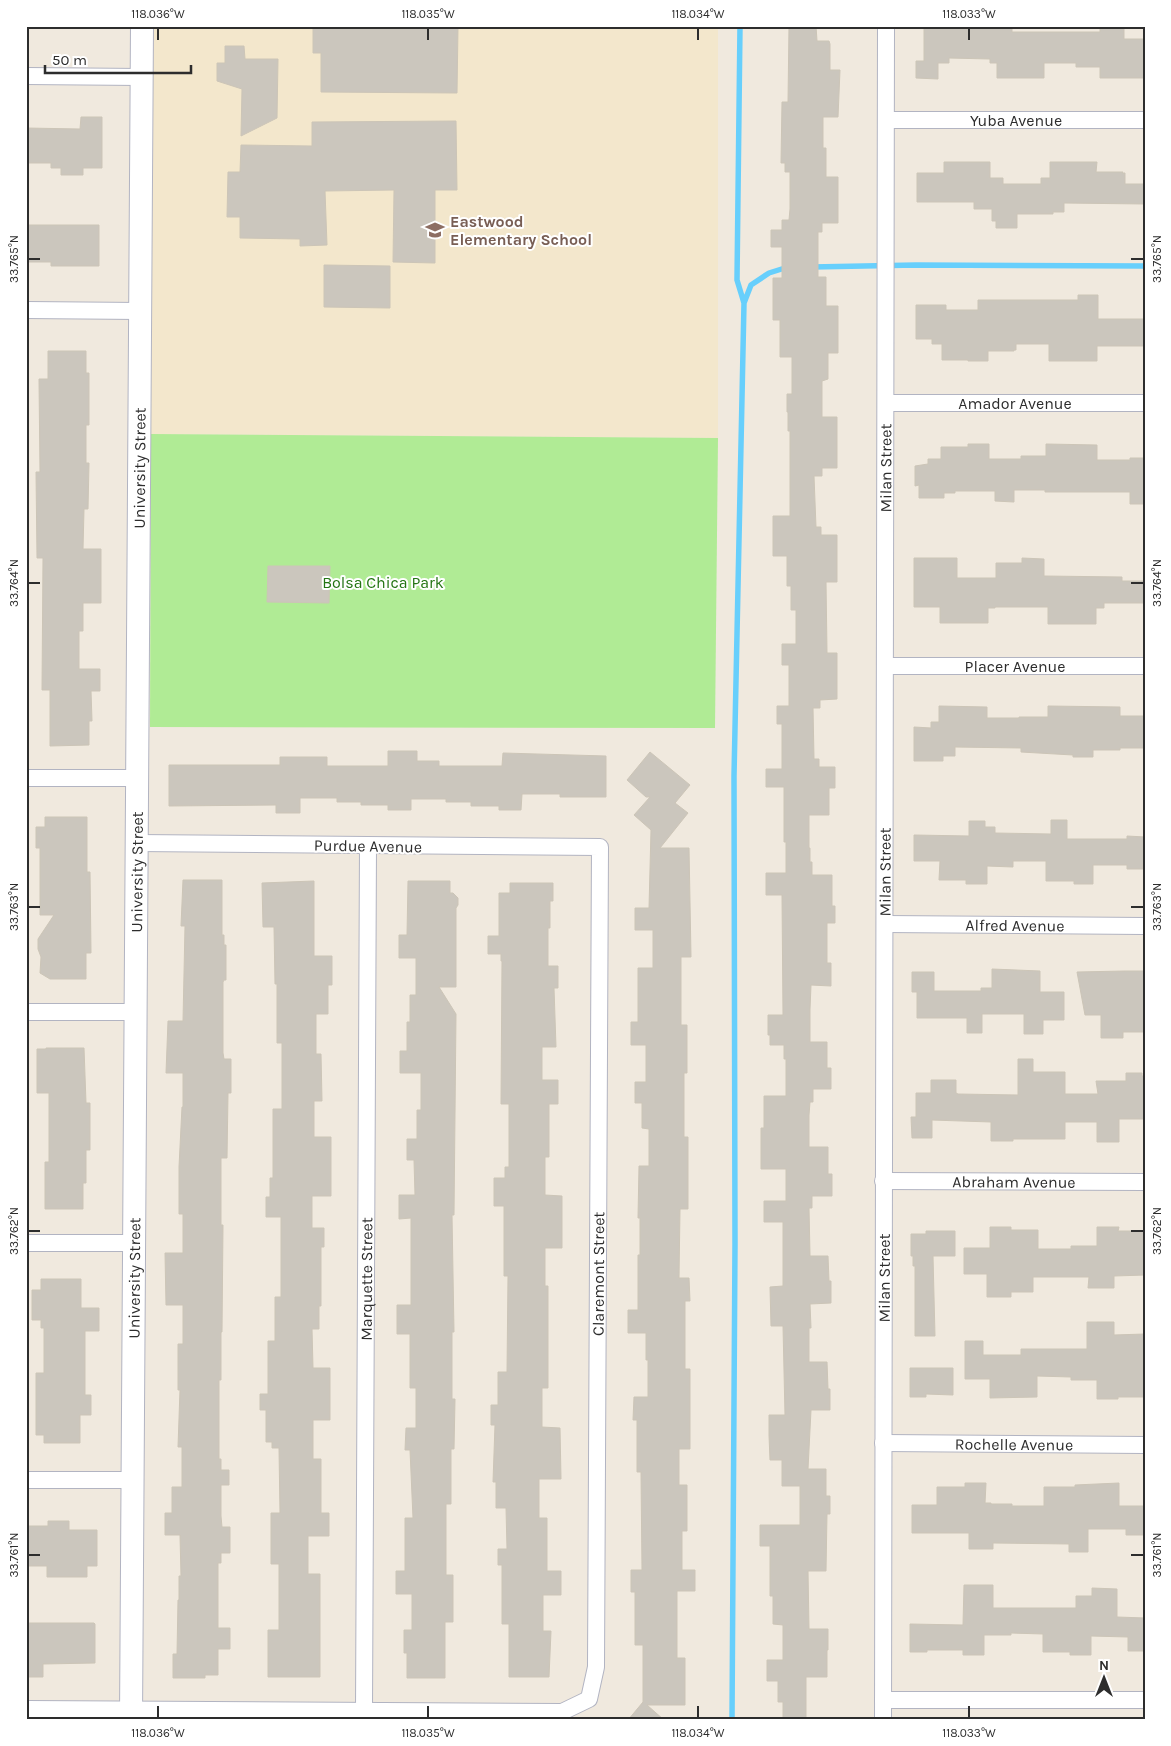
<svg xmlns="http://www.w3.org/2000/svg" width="1171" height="1746" font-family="Karla,sans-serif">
<rect width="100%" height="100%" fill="#f0e9de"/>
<!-- education -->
<path fill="#f3e7cc" d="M153 26H718V438L151 434Z"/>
<!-- green -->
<path fill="#b0eb95" d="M151 434 718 438 715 728 150 727Z"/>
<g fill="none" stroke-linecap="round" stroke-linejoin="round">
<!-- stream -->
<path stroke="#67cffc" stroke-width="5.5" d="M740 26 737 280 744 303
M812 267 916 265 1145 266
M732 1720 735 1244 734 776 744 303 751 285 769 273 788 267"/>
</g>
<!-- building -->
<path fill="#cbc6bd" stroke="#ccc5b7" d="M313 26H458L457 93 321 92V53H313Z
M789 26H816L817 41H829L830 44V70H840L838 117H823V148H826V177H838V223H822V232H818V277H826V306H838V353H828V379L822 381V417H837V468H822V476H814L816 527H821V535H837V582H826L827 653H837V699L820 700V708H813L814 759H819V767H835V788H829V815H809V848H810V862H812V875H832V906H835V923H827V963H831V986L811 985 810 1009V1042H827V1068H831V1089H813V1102H810L809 1115V1147H828V1174H832V1196H812V1208H809L810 1256H828L829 1281H831V1303L810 1304 811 1328H809V1362H827L828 1389H830V1410H811L808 1469H826V1496H830V1514H827L826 1571H808L809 1629H828V1650H827V1677H806V1720H783V1702H778V1681H767V1660H783V1625L773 1624V1596H770V1546H760V1525H800V1486H782V1460H770L769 1435V1415H785L783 1326H771L770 1287 783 1286V1222H764V1201H786V1169H761V1128H764V1096H786V1059H784V1045H770V1035H768V1015H783L782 895H766V873H786V842H784V787H766V769H782V724H777V706H789V665H782V644H796V610H791V586H787V556H773V516H790V431H788V412H787V394H792V357H780V320H773V278H782V247H771V230H782V220H789L790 209V172H785V163H781L782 102H788Z
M924 26H1008L1012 27V32H1100V26H1124V39H1145V78H1100V67H1076V63H1044V78H997V63H990V59L949 58V63H938V79L916 78V61H924Z
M225 46H244L245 59H278L277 118 241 136 242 89 217 81V63H225Z
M81 117H102V168H83V175H61V168H51V163H26V128L80 129Z
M456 121 457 190H435V263L393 262 394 190 325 191 327 245 300 246V239L240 238V217H227L228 172H240L241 145 312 146V122Z
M944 162H990V178H1003V184H1041V178H1050V162H1097L1096 172H1123L1122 173H1125V184H1145V204L1064 203V212H1053V214H1017V228H996V221H992V209H974V202H917V173H944Z
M26 225H99V266H51V262H26Z
M324 265 390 266V308L324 307Z
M1078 295H1098V319H1145V346H1097V361H1049V344H1016V350H1014V351H988V361H968V360H942V344H932V339H916V305H946V310H978V300H1078Z
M48 351H86V373H89V425H86V463H89L88 509H84L83 549H101V603H83V631H79V669H100V691H91L92 721H89V745L50 746V690H42L43 558H37L36 472H40L39 379H48Z
M968 444H989V459H1021V456H1046V444L1097 445V460H1130V458H1145V504H1130V492H1045V490H1014V502L995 501V491H955V493H944V498H919V485L915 486V466L928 464V459H941V447H968Z
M914 558H957V578H996V563H1022V558L1044 559V576L1122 577V581H1145V603H1104V608H1096V624H1048V607H995V608H988V623H940V607H914Z
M268 566H330L329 603 267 602Z
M939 706 987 707V718H1019V717H1048V706L1120 707V716H1145V748H1120V750H1093V757H1073V755L1021 752V748L955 747V756H943V761H914V727L931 728V722H939Z
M388 751H417V761H439V766H502L503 753 606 756V797H560V794H522L521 810H499V806H471V802H446V799H411V810H388V805H361V802H337V798H300V813H276V805L169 806V765H280V757H327V766H388Z
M650 752 690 785 675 803 688 813 660 848H689L691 957H681V1025H687V1073H684V1137H688V1209H680L679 1278H689L690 1301H685V1369H690V1449H679V1485H687V1531H682V1570H695V1591H677V1658H685V1705H647L664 1720H628L643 1702V1645H635V1592H631V1570H642L641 1472H637V1420H633L634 1397H648V1360H646V1333H628V1310H638V1255H640V1218H638L639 1166H649V1129L642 1128V1103H635V1082H646V1045H631V1022H638V968H653V930H635V908H649L651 830 634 815 650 797H646L627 780Z
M45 817H87V872H90L91 953H86V979H50L40 973 41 957 38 949V939L54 915H40V848H36V827H45Z
M1051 820H1067V839H1127V836L1145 837V863H1143V869H1127V865H1093V884H1074V881H1046V861H1013V867L987 866V884H966V880H939L940 861H914V835L969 836V821H985V827H995V833L1051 834Z
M183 880H222V935H224V945H226V980H224L223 982V1053L224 1059H231V1093H228L227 1158H221V1225H223L222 1332H221V1380H219V1459H221V1470H229V1485H221V1516L222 1527H230V1553H221V1563H218V1628H230V1649H218V1675H205V1678H173V1654H177L178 1600H179V1576H181L180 1535H165V1513H172V1487H182V1447H178L180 1390H178V1344H183V1305H166L165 1253H183V1214H179V1167L182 1107H183V1073H166L168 1021H183L185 926H181Z
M314 881V956H332V985H328V1014H316V1054H321L322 1101H314V1137H331V1196H312V1228H324V1247H321V1306H319V1329H312L313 1368H330V1420H313V1459H321V1513H329V1536H308V1574H320V1677H268V1630H279V1564H271V1513H280L279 1448H272V1442H266V1410H260V1394H268V1341H275V1297H281V1217H266V1197H270V1178H273V1109H282V1043H277V984H275L274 927H263L262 883Z
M408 881H450V893H453L458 898V905L456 908V987H439L456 1014 454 1215H452L454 1332H452V1399H455L454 1449H451V1504H446V1575H453V1622H445V1678H407V1653H404V1630H412V1594H396V1571H405V1518H413L410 1450H405L406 1428H416V1388H410V1334H397V1305H411V1218L399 1219V1195H415L414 1160H407V1139H417V1110H421V1073H400V1051H407V1022H410V995H416V958H399V935H407Z
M510 883H553V901H550V928H548V966H558V988H554L556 1047H542V1080H558V1104H549V1157H545V1195L562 1196V1248H545V1286H548V1388H542V1427L560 1428 561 1479H539V1518H547V1571H561V1595H543V1631H551L549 1677H509V1624H502V1565H498V1549H507L506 1508H496V1482H493L495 1425H491V1405H498V1372H507L508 1276H504V1206H494V1178H505V1167H509V1104H501L502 961H501V954H488V936H499V893H510Z
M992 969 1040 971V992H1064V1020H1043V1034H1024V1014H982V1033H967V1018H917V992H912V972H934V991H981V988H992Z
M1125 971H1145V1032H1123V1038H1101V1015H1085L1077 972Z
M46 1048H84L86 1103H90V1150H86V1183H83V1209H45V1162H49V1093H37V1049H46Z
M1018 1059H1033V1072H1065V1094H1098L1096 1081H1126V1073H1142V1076H1145V1119H1119V1142H1097V1122H1065V1139H1013V1141H991V1122L932 1120V1138H912L911 1117H916V1093H931V1080H956V1093L958 1094 1018 1095Z
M990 1227H1011V1230H1038V1249H1071V1246H1097V1227H1119L1118 1231H1145V1275L1114 1276V1288H1088L1089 1277H1033V1292H1011V1297H987V1274H964V1248H990Z
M926 1231H955V1256H933L935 1336H915V1266H913V1256H911V1234H926Z
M41 1279H81V1308H99V1331H85V1395H91V1415H80V1443H44V1435H36V1373H44V1328H41V1320H32V1290H41Z
M1087 1322H1114V1335L1145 1334 1144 1397H1118V1399H1097V1380H1071V1377L1037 1376V1397L990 1398V1379H965V1341H983V1355H1021V1349H1087Z
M910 1368H953V1395L926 1394V1397H910Z
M965 1483H986L985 1503H991V1504H1012V1506H1044V1487H1075V1485L1119 1483V1506H1145V1535H1126V1529H1088V1552H1069V1544L993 1543V1549H969V1533H912V1505H937V1487H965Z
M48 1521H69V1530H97V1566H87V1577H47V1566H26V1526H48Z
M964 1585H993V1608H1076V1596H1092V1588L1117 1589V1617L1145 1618V1651H1128V1637L1091 1636V1655H1070V1652H1043V1634L1011 1633V1635H984V1655H963V1650H927V1652H910V1624L963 1625Z
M26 1623H94L95 1624V1663L43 1664V1677H26Z"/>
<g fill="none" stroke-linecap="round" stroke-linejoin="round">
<!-- street casing -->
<g stroke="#b2b4c2" stroke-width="18">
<g id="street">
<path d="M26 76 141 77"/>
<path id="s1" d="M886 120H1145"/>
<path d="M26 310 140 311"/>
<path id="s2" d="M886 403H1145"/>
<path id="s3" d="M885 666H1145"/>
<path d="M26 778H137"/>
<path id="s4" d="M885 924 1145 926"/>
<path d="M26 1012H135"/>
<path id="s5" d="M883 1181 1145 1182"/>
<path d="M26 1243H134"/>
<path id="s6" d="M883 1443 1145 1445"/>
<path d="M26 1480H132"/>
<path d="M883 1700H1145"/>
<path id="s7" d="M26 1709 562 1712 589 1699 596 1667 600 847 136 843"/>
<path id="s8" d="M364 1710 368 846"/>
<path id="s9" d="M883 1720 886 26"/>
</g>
</g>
<!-- secondary casing -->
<g stroke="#b2b4c2" stroke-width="24">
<g id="secondary">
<path id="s10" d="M131 1720 142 26"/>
</g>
</g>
<!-- street -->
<use href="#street" stroke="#fff" stroke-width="16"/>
<!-- secondary -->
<use href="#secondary" stroke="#fff" stroke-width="22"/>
</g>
<!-- ticks -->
<path fill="none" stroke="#2d2d2d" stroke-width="2" d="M158 28V40M428 28V40M698 28V40M969 28V40M28 259H40M1131 259H1144M28 583H40M1131 583H1144M28 907H40M1131 907H1144M28 1231H40M1131 1231H1144M28 1555H40M1131 1555H1144M158 1706V1718M428 1706V1718M698 1706V1718M969 1706V1718"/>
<!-- icons -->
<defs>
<g id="school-bare" transform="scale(1.5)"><path d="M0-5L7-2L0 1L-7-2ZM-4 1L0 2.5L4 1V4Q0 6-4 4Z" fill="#8d6e63" stroke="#fff" stroke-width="2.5" paint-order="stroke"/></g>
</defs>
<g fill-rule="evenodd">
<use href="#school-bare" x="435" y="230"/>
</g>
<g text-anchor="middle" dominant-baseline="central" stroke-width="4" stroke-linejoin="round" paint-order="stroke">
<!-- street labels -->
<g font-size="16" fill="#2d2d2d" stroke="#fff">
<text stroke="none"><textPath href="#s1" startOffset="130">Yuba Avenue</textPath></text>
<text stroke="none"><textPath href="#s2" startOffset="129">Amador Avenue</textPath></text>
<text stroke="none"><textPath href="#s10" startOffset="1252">University Street</textPath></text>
<text stroke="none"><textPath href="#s9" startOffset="1252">Milan Street</textPath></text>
<text stroke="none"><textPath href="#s3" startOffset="130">Placer Avenue</textPath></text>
<text transform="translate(368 846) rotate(1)">Purdue Avenue</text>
<text stroke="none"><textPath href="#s10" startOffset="848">University Street</textPath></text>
<text stroke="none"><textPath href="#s9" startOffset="848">Milan Street</textPath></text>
<text stroke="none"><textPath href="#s4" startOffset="130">Alfred Avenue</textPath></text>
<text stroke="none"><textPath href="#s5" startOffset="131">Abraham Avenue</textPath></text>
<text stroke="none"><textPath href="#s7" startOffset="992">Claremont Street</textPath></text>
<text stroke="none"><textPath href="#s10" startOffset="442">University Street</textPath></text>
<text stroke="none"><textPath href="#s8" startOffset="431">Marquette Street</textPath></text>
<text stroke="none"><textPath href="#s9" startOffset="442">Milan Street</textPath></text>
<text stroke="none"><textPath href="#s6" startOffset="131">Rochelle Avenue</textPath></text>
</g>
<!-- education labels -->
<g font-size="16" font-weight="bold" fill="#785e54" stroke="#fff" text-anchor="start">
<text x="450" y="221">Eastwood<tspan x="450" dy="18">Elementary School</tspan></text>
</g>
<!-- park labels -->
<g font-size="16" fill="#237413" stroke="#fff">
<text x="383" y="582">Bolsa Chica Park</text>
</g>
</g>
<!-- border -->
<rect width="1171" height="1746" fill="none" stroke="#ffffff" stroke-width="55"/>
<!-- north arrow -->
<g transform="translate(1104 1678)" stroke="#ffffff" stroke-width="4" paint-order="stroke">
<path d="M0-4L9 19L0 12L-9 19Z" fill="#2d2d2d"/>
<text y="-8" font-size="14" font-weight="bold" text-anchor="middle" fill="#2d2d2d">N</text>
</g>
<!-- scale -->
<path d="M45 65v8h146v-8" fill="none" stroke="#2d2d2d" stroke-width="2.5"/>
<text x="52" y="65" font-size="15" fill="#2d2d2d" stroke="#ffffff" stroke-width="4" paint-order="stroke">50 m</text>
<rect x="28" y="28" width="1116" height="1690" fill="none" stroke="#2d2d2d" stroke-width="2"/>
<g font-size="12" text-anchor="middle" fill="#2d2d2d">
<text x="158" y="18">118.036°W</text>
<text x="428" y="18">118.035°W</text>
<text x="698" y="18">118.034°W</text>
<text x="969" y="18">118.033°W</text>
<text transform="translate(14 259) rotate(-90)" y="4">33.765°N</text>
<text transform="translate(1157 259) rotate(-90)" y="4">33.765°N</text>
<text transform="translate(14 583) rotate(-90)" y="4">33.764°N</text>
<text transform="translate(1157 583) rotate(-90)" y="4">33.764°N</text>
<text transform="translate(14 907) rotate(-90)" y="4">33.763°N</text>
<text transform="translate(1157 907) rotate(-90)" y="4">33.763°N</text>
<text transform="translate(14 1231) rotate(-90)" y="4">33.762°N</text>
<text transform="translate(1157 1231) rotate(-90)" y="4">33.762°N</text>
<text transform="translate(14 1555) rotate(-90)" y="4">33.761°N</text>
<text transform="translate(1157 1555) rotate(-90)" y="4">33.761°N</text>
<text x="158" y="1737">118.036°W</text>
<text x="428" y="1737">118.035°W</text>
<text x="698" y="1737">118.034°W</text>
<text x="969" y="1737">118.033°W</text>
</g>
</svg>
